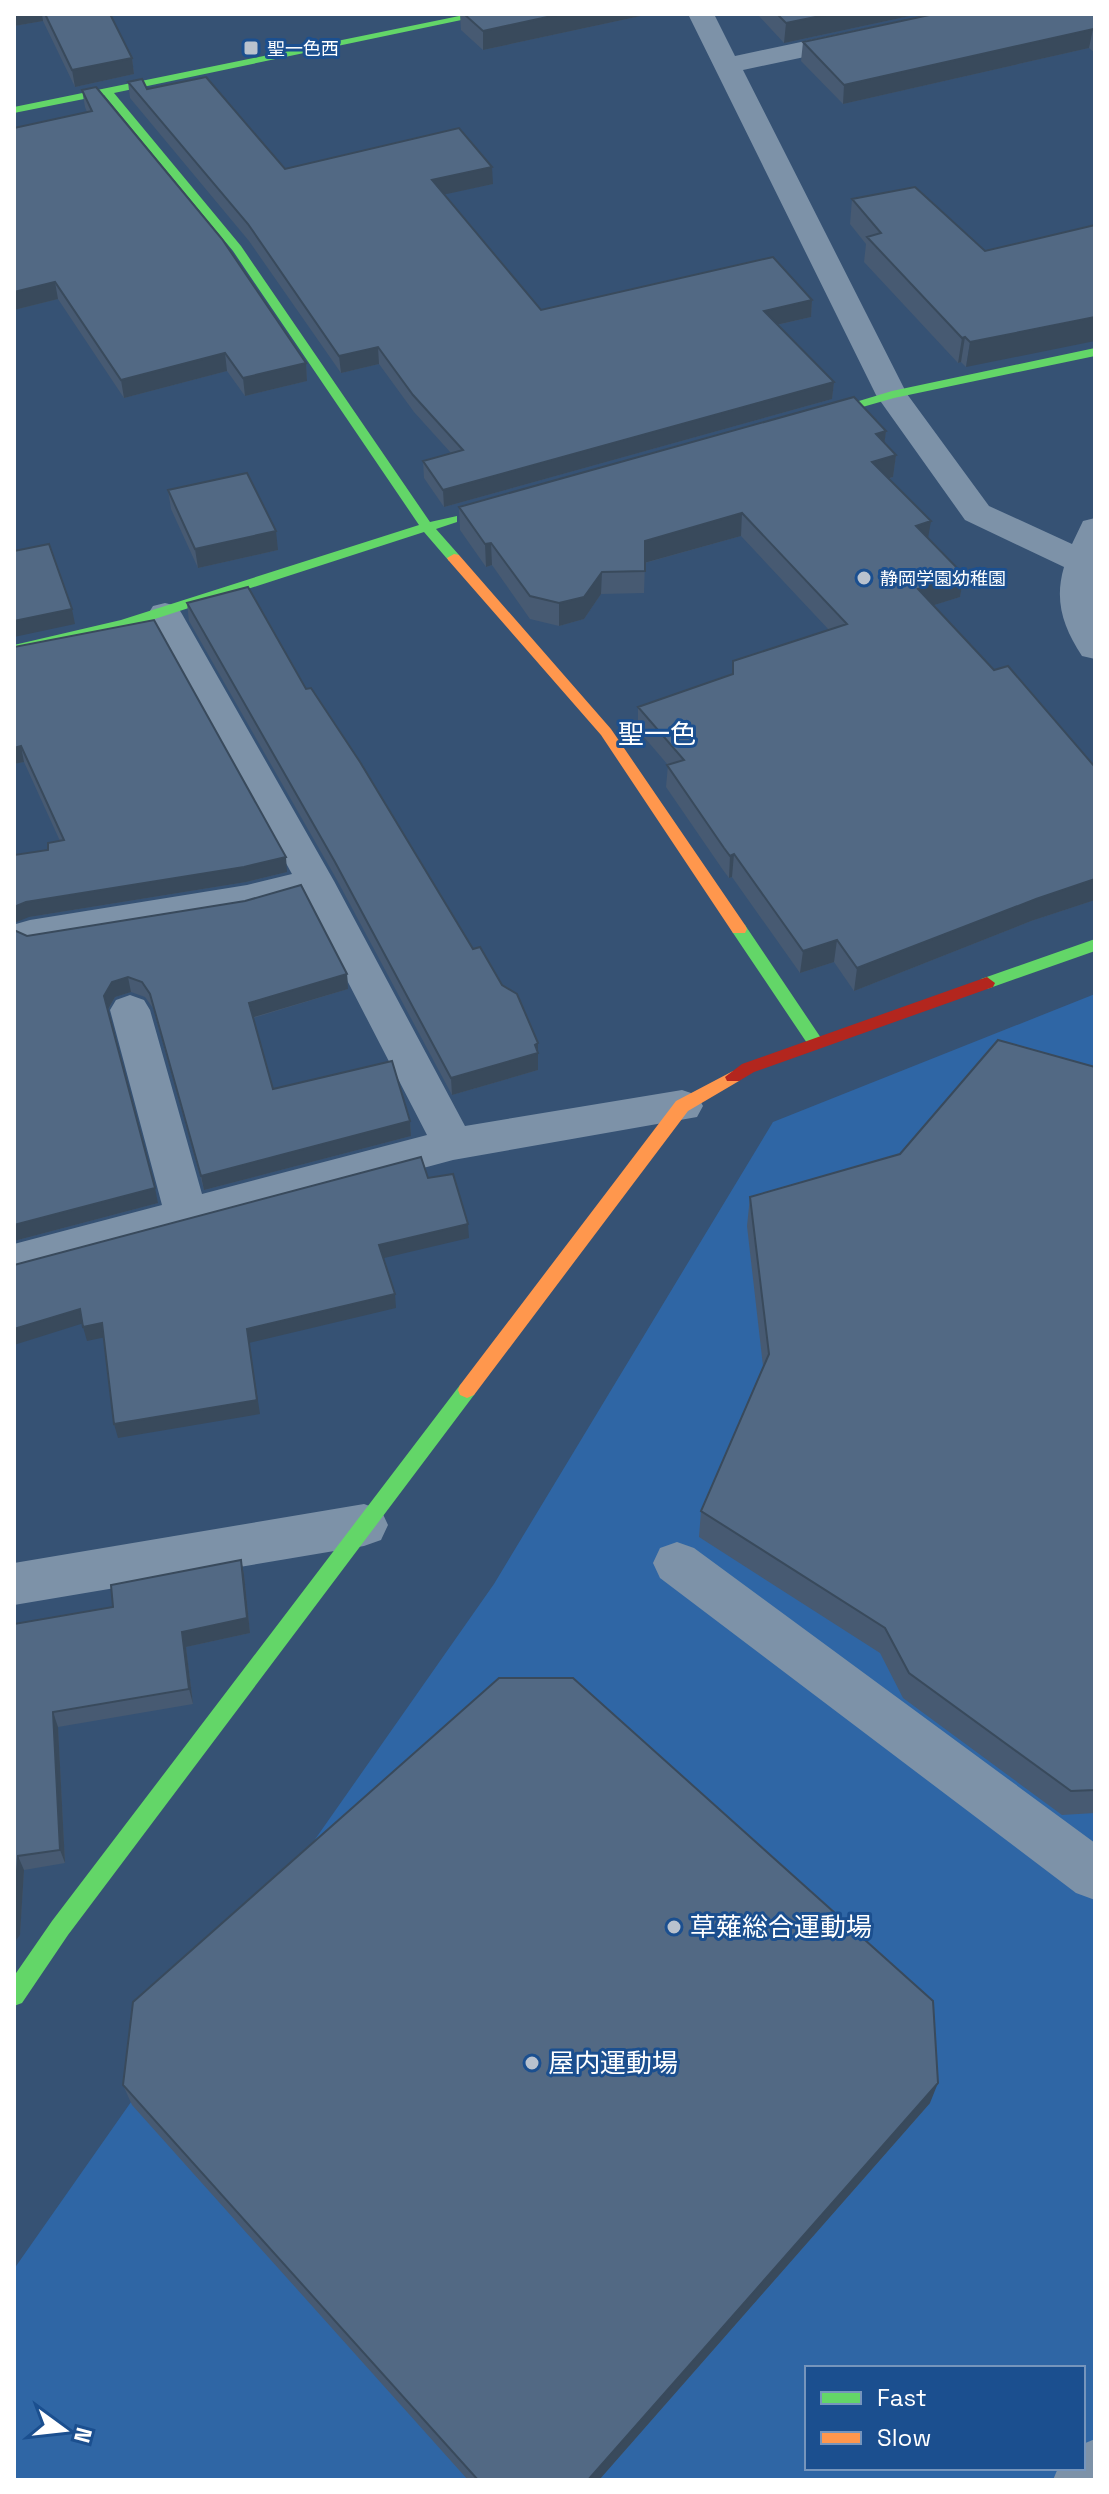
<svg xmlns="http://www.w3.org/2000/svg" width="1109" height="2494" font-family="'Space Grotesk','Noto Sans JP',sans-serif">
<rect width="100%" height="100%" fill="#365274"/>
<!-- green -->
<path fill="#2f66a5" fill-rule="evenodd" d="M1095 994V2480H14V2269L494 1584 773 1122ZM807 2368H1083V2468H807Z"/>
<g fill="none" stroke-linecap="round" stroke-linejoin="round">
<!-- street -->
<path fill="#7d92a8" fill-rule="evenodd" d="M688 14H714L735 56 933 14H983L979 20 970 22 743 70 907 394 989 506 1072 544 1083 521 1095 518V659L1082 656C1063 627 1054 601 1064 567L965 520 876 395Z
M165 603 177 606 182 614 334 881 465 1126 682 1090 697 1095 703 1106 697 1117 453 1160 14 1278V1244L162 1205 110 1010 116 1000 130 995 144 1000 150 1010 202 1194 427 1135 304 897 247 913 30 948 14 940 16 924 30 920 247 885 292 874 148 614 153 606Z
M364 1504 381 1510 388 1525 381 1540 364 1546 14 1605V1563Z
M677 1542 694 1548 1095 1843V1900L1076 1893 660 1578 653 1563 660 1548Z
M1095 2439V2480H1053L1058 2468H1083V2444Z"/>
<!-- fast -->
<path fill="#63d668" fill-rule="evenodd" d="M469 14H490L114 93 241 246 430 522 457 516V522L436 529 459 555V561H449L424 532 130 627 14 655V645L121 620 419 525 233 251 104 95 14 113V107Z
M1095 348V356L894 398 803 424 796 420 892 391Z
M739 923 745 925 821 1038 823 1042 821 1046H809L733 933 731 929Z
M1095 939V951L987 989 979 983 981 979Z
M467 1382 474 1385 476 1390 474 1395 68 1935 22 2003 14 2006V1976L52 1921 460 1385Z"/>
<!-- slow -->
<path fill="#ff974d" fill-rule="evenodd" d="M454 554 459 555 611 729 745 925 747 929 745 933H733L601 735 449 561 447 558Z
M733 1071 741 1077 739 1081 688 1111 474 1395 467 1398 460 1395 458 1390 460 1385 676 1101Z"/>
<!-- jam -->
<path fill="#b3261e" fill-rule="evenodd" d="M987 977 995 983 993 987 754 1072 739 1081H727L725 1077 742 1064Z"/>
</g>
<!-- wall -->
<path fill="#475a72" d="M14 14H110L132 58 134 74 75 87 43 21 14 26Z
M460 14H650L483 50 461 30Z
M757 14H919L784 43Z
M1095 14V53L1089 48 843 104 801 61 803 42Z
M128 82 147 89 285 169 493 184 444 194 541 310 812 300 811 317 777 325 834 382 832 399 444 507 424 478 423 461 451 453 414 412 379 364 341 373 249 241 130 98Z
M82 90 306 363 307 381 245 396 227 371 124 398 58 299 14 310 87 112 85 107Z
M852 199 985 251 966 367 961 362 958 363 864 262 866 244 850 224Z
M886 431 884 443 896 455 893 477 889 479 928 539 964 575 960 597 934 605 994 670 1095 767V900L1031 921 854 991 834 962 800 973 732 877 729 878 723 870 666 787 668 765 638 730V707L732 674 733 661 829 630 741 536 645 563 644 593 601 594 584 619 559 626 530 619 492 565 486 567 460 530 459 507Z
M168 490 278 550 198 568 171 509Z
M187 603 306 689 473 949 502 985 538 1043V1070L452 1095 337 880 189 621Z
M14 647 287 872 246 882 29 917 48 850 60 841 24 762 14 764Z
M14 930 27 936 347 974 348 989 253 1018 273 1089 410 1121 411 1136 204 1190 153 1008 145 997 131 992 115 997 108 1010 158 1203 14 1241Z
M1095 1067V1813L1062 1815 903 1698 880 1653 699 1537 701 1511 763 1366 747 1226 750 1197 900 1154Z
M241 1560 244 1575 250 1633 186 1647 193 1704 58 1727 65 1863 24 1870 20 1935 14 1943V1624L113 1607Z
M123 2085 930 2103 599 2480H468L132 2105Z"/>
<!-- shaded-wall -->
<path fill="#394a5c" d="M14 14H42L43 21 14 26Z
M561 14H650L483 50V31Z
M830 14H919L784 43 786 23Z
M1093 29 1089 48 843 104 844 85Z
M132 58 134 74 75 87 72 70Z
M492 167 493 184 433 197 432 180Z
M55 282 58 299 14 310V292Z
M812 300 811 317 763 328 764 311Z
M1095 317V341L966 367 970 342Z
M965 337 961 362 958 363 962 338Z
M378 347 379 364 341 373 339 356Z
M225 353 227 371 124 398 121 380Z
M306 363 307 381 245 396 243 378Z
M834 382 832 399 444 507 443 490Z
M886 431 883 453 876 434Z
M896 455 893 477 869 484 872 462Z
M742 513 741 536 644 563 645 541Z
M931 521 927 544 916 526Z
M276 531 278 550 198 568 195 549Z
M491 543 492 565 486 567 485 544Z
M602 572 601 594 584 619 559 626V603Z
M964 575 960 597 915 611 918 589Z
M72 609 75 624 14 637V621Z
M21 746 24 762 14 764V748Z
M734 854 732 877 729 878 730 856Z
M286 857 287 872 246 882 29 917 14 923V907L26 902Z
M1095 879V900L1031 921 854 991 857 968 1036 899Z
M837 940 834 962 800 973 803 951Z
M347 974 348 989 251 1018 249 1003Z
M128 977 131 992 115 997 107 1011 104 996 112 982Z
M538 1043V1070L452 1095 451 1078Z
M410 1121 411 1136 204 1190 201 1176Z
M155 1188 158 1203 14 1241V1225Z
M468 1224 469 1238 380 1259 379 1245Z
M395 1294 396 1308 249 1343 260 1414 118 1438 114 1424 247 1329Z
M80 1309 84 1323 14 1345V1329Z
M102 1323 106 1337 87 1341 83 1327Z
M241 1560 244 1575 250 1633 186 1647 193 1704 189 1689 182 1632Z
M53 1712 58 1727 65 1863 60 1850Z
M18 1856 24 1870 20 1935 14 1943V1917Z
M938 2083 930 2103 599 2480H588Z"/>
<!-- building -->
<path fill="#526984" stroke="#394a5c" stroke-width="2" d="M45 14H110L132 58 72 70Z
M464 14H561L483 31Z
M777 14H830L786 23Z
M934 14H1095V31L1093 29 844 85 803 42Z
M206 77 285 169 459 128 492 167 432 180 541 310 773 257 812 300 764 311 834 382 443 490 423 461 463 450 413 395 378 347 339 356 248 224 128 82 142 79 147 89Z
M96 87 222 239 306 363 243 378 225 353 121 380 55 282 14 292V128L92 111 82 90Z
M915 187 985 251 1095 225V317L970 342 965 337 962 338 867 237 881 233 852 199Z
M854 397 886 431 876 434 896 455 872 462 931 521 916 526 964 575 918 589 994 670 1008 666 1095 767V879L1036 899 857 968 837 940 803 951 734 854 730 856 724 848 667 765 684 760 638 707 733 674V661L847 624 742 513 645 541V571L602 572 584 597 559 603 530 596 491 543 485 544 459 507Z
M247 473 276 531 195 549 168 490Z
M49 544 72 609 14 621V551Z
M248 587 306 689 311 688 360 762 473 949 480 947 502 985 517 994 538 1043 535 1045 538 1053 451 1078 335 862 187 603Z
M154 620 286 857 244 867 26 902 14 907V855L48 850V843L64 840 21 746 14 748V647Z
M301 885 347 974 249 1003 273 1089 392 1061 410 1121 201 1176 150 994 142 982 128 977 112 982 104 996 155 1188 14 1225V930L27 936 245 901Z
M998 1040 1095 1067V1790L1071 1791 909 1673 885 1628 701 1511 769 1354 750 1197 900 1154Z
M421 1157 428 1178 453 1174 468 1224 379 1245 395 1294 247 1329 257 1400 114 1424 102 1323 83 1327 80 1309 14 1329V1265Z
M241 1560 247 1618 182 1632 189 1689 53 1712 60 1850 18 1856 14 1917V1624L113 1607 111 1585Z
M499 1678H573L933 2001 938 2083 588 2480H478L123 2085 133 2002Z"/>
<!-- markers -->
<g fill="#b9c2ce" stroke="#1b4f8f" stroke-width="3">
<rect x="243" y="40" width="16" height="16" rx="4"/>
<circle cx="864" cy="578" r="8"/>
<circle cx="674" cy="1927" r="8"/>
<circle cx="532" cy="2063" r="8"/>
</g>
<g text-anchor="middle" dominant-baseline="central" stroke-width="6" stroke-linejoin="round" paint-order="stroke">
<!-- far-poi labels -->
<g font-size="18" fill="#fff" stroke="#1b4f8f" text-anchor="start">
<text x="267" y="48">聖一色西</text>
<text x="880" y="578">静岡学園幼稚園</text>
</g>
<!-- quarter labels -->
<g font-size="26" fill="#fff" stroke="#1b4f8f">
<text x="657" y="734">聖一色</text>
</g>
<!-- near-poi labels -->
<g font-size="26" fill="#fff" stroke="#1b4f8f" text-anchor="start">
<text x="690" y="1927">草薙総合運動場</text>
<text x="548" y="2063">屋内運動場</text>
</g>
</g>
<!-- border -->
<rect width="1109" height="2494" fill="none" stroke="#ffffff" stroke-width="32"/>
<!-- legend -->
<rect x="805" y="2366" width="280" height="104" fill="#1b4f8f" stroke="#7695bc" stroke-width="2"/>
<rect x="821" y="2392" width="40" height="12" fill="#63d668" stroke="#7695bc" stroke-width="2"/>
<text x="877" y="2406" font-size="24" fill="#ffffff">Fast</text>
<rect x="821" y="2432" width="40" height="12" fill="#ff974d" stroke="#7695bc" stroke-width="2"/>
<text x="877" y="2446" font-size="24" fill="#ffffff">Slow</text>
<!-- north arrow -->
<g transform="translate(64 2430) rotate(105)" stroke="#1b4f8f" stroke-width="6" paint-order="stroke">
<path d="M0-6L14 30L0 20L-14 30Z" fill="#ffffff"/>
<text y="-12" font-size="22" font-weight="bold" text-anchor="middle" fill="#ffffff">N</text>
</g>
</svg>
